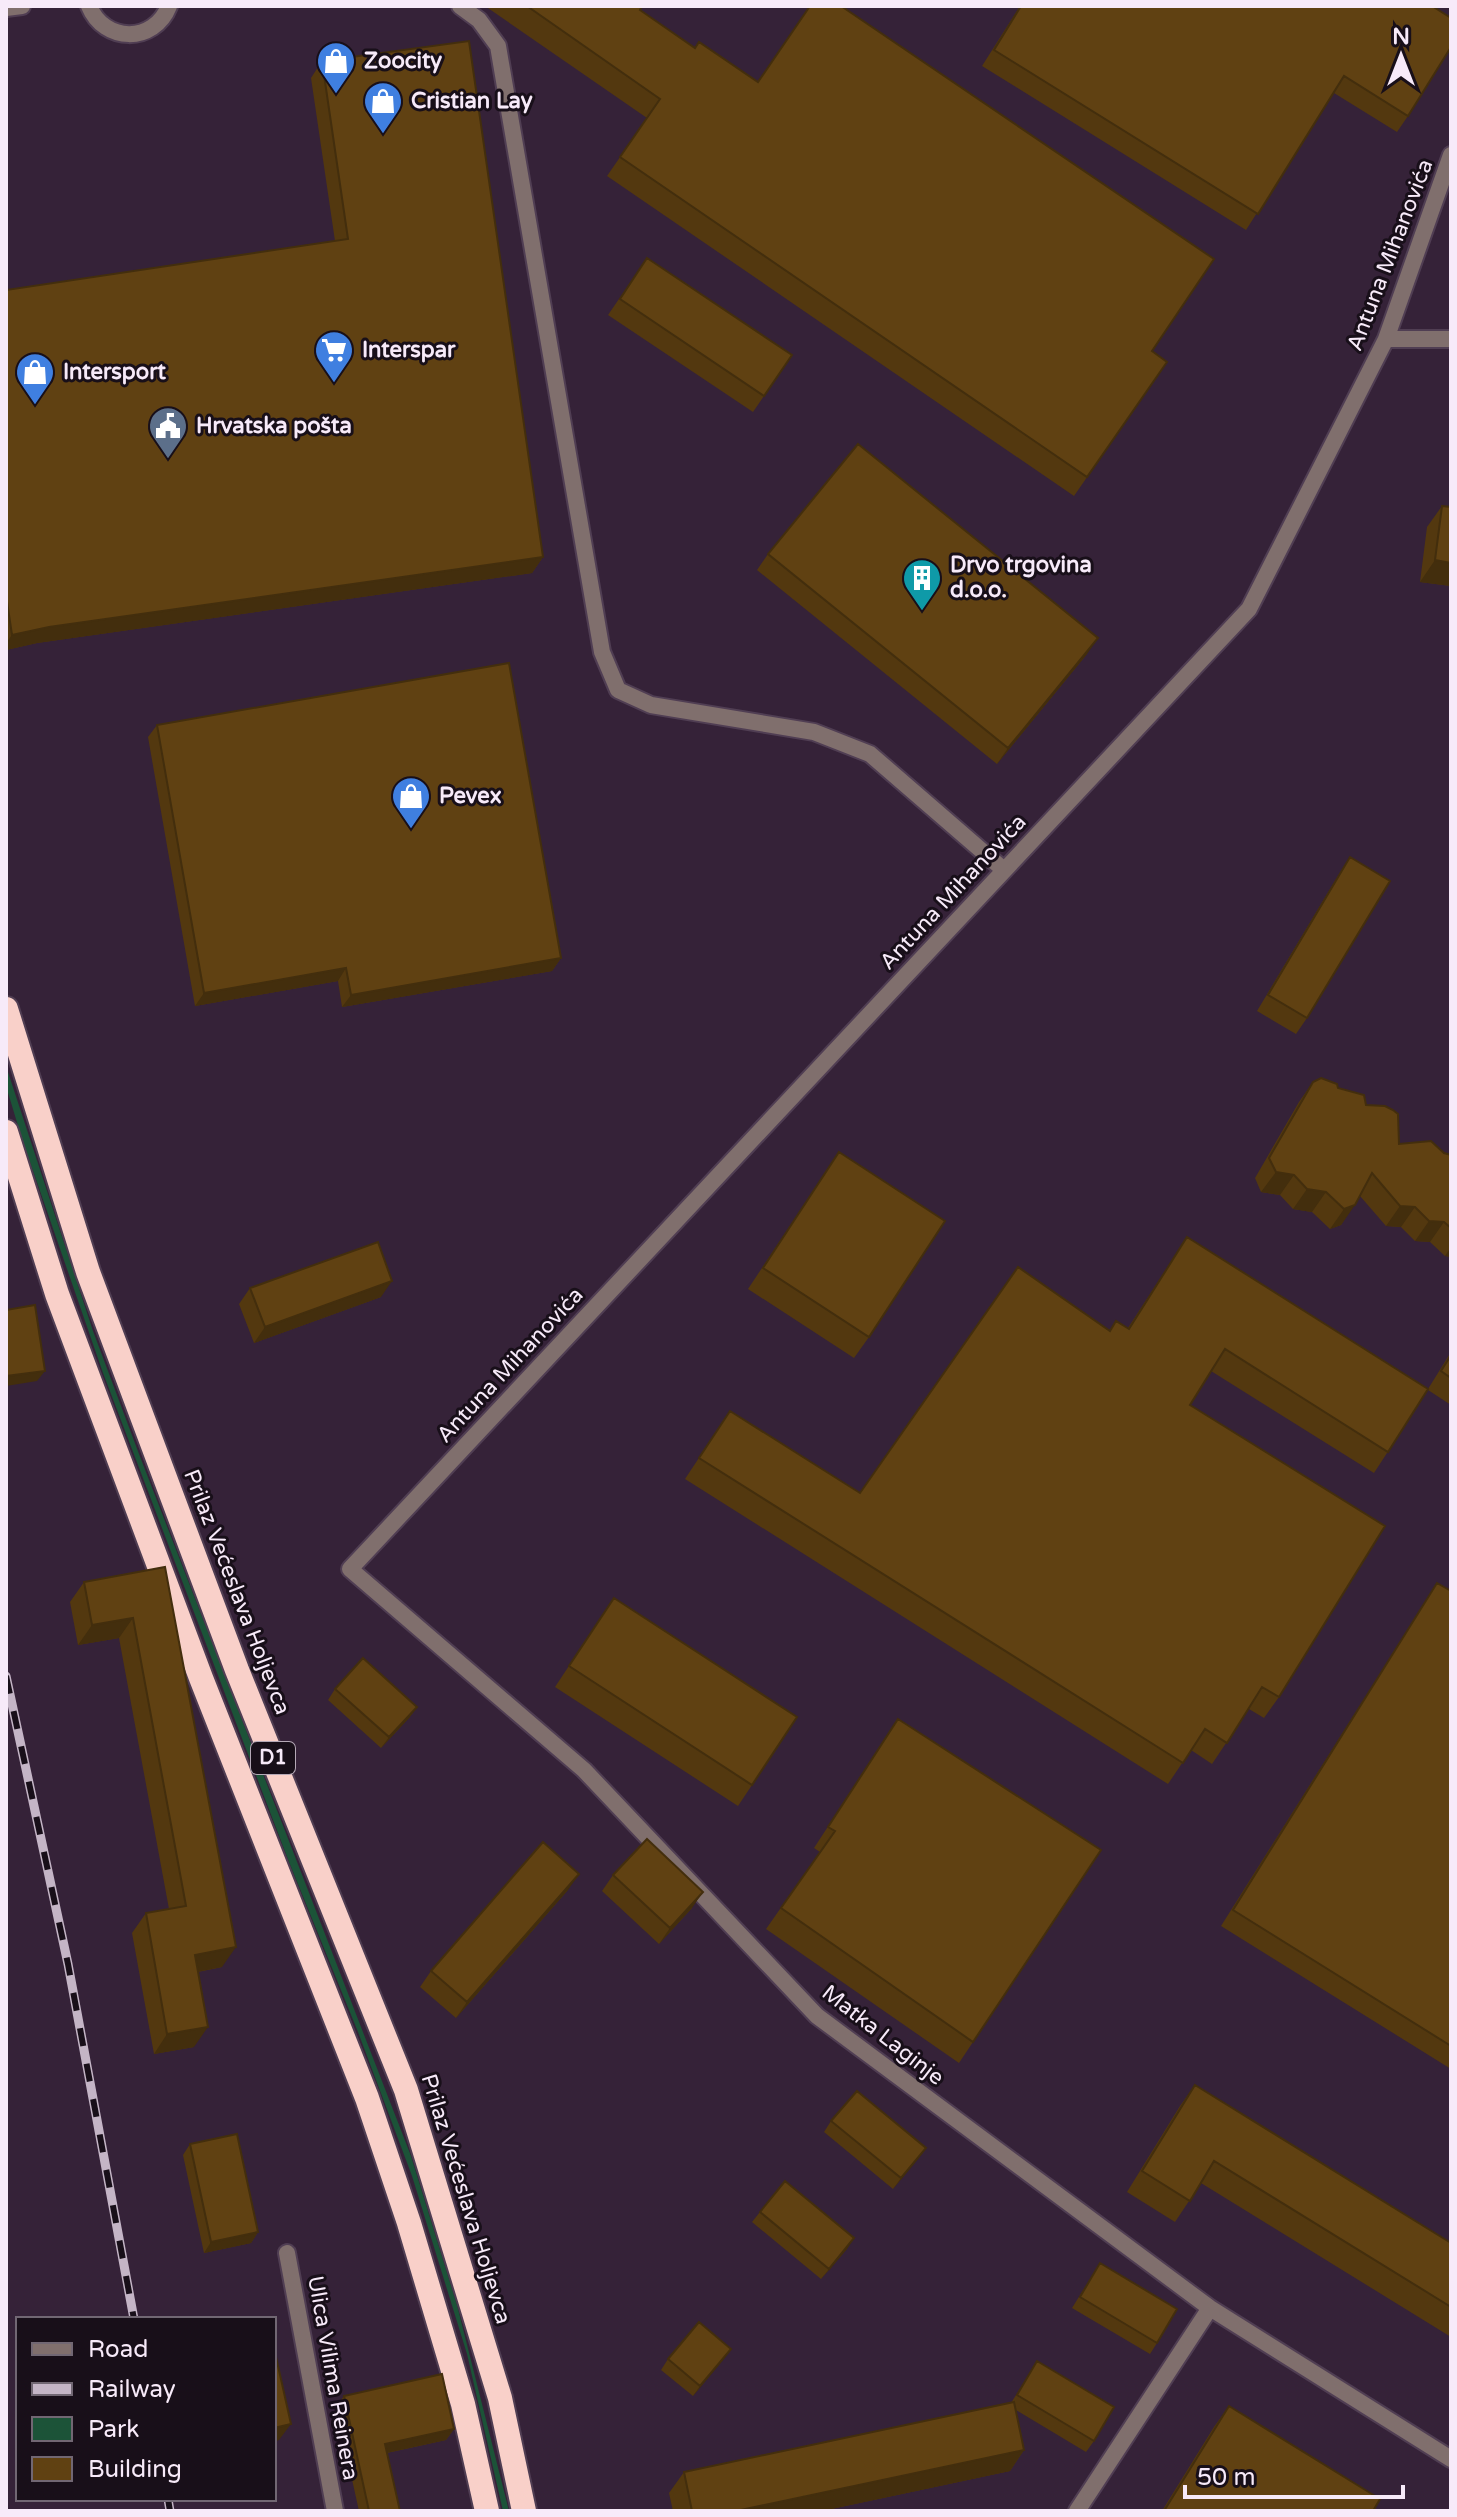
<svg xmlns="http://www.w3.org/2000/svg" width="1457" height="2517" font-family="'Varela Round',sans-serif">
<rect width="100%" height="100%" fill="#352238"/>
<!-- green -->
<path fill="#1c5338" d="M6 1066 93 1331 139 1454 411 2156 457 2305 509 2511H503L467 2354 412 2176 358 2032 289 1862 103 1373 22 1139 6 1086Z"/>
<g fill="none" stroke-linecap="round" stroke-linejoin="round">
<!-- street casing -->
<g stroke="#503e53" stroke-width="20">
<path id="street" d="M89 6C104 43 154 44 169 6
M460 6 479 20 498 46 602 652 618 690 651 705 814 732 870 754 1004 870
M6 8 22 6
M1451 155 1386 339 1249 609 350 1569 584 1770 817 2016 1210 2308 1451 2459
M1386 339H1451
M287 2253 335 2511
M1077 2511 1210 2308"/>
</g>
<!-- highway casing -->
<g stroke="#503e53" stroke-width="28">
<path id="highway" d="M6 1009 88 1272 237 1670 406 2090 500 2398 524 2511
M6 1132 57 1294 201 1678 367 2098 409 2223 463 2404 487 2511"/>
</g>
<!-- street -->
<use href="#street" stroke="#806f6d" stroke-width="16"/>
<!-- highway -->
<use href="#highway" stroke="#f9d0c9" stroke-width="24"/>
<!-- rail casing -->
<g stroke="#c4b5c6" stroke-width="9">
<path id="rail" d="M6 1676 68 1964 134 2319
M168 2499 170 2511"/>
</g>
<!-- rail -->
<use href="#rail" stroke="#180f19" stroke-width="6" stroke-dasharray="18" stroke-linecap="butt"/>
</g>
<!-- wall -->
<path fill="#53380f" d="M485 6H643L640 10 695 48 1167 362 1074 496 607 176 647 118Z
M1020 6H1432L1408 116 1397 132 1334 93 1246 230 982 66Z
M322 61 543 557 532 573 37 643 6 650V290L335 241 311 78Z
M647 258 792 355 753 412 608 315Z
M1442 506 1451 586 1420 582 1427 527Z
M768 554 1087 654 997 764 757 570Z
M157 725 561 958 552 971 342 1007 338 981 195 1006 148 737Z
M1350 857 1307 1018 1296 1034 1257 1011 1339 874Z
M1313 1082 1338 1088 1366 1105 1399 1144 1451 1155V1257L1445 1256 1430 1242 1415 1241 1401 1227 1386 1226 1360 1196 1341 1225 1330 1229 1312 1212 1293 1209 1280 1195 1261 1192 1255 1178 1299 1102Z
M839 1152 869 1337 854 1358 748 1289Z
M1187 1237 1428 1389 1451 1352V1405L1428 1390 1374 1473 1211 1371 1190 1405 1279 1697 1264 1718 1249 1709 1212 1764 1191 1750 1168 1784 685 1479 730 1411 860 1493 1110 1331 1128 1328Z
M250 1288 381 1297 254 1343 239 1304Z
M165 1567 222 1967 198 1972 194 2047 154 2054 132 1933 146 1913 169 1909 119 1638 78 1645 70 1602 84 1582Z
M1437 1583 1451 1591V2069L1221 1926Z
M614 1598 752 1785 738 1806 555 1687Z
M335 1689 417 1707 409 1718 381 1748 328 1700Z
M898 1719 973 2042 959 2063 766 1929 820 1852 814 1848Z
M613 1875 692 1908 659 1944 602 1891Z
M568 1890 456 2018 420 1987 431 1971Z
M1195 2085 1451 2243V2337L1201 2183 1175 2222 1127 2192 1180 2106Z
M831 2121 926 2148 893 2189 824 2132Z
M190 2144 258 2232 251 2243 204 2253 183 2155Z
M760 2212 847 2249 821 2279 752 2222Z
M1100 2263 1157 2343 1150 2354 1072 2308Z
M731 2349 693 2396 661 2370 668 2359Z
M1037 2361 1094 2441 1086 2452 1016 2410 1024 2450 1010 2471 822 2511H673L669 2493 684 2472 1011 2403Z
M344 2396 454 2429 446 2440 387 2453 400 2511H359L336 2407Z
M1229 2406 1373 2511H1162L1214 2427Z"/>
<!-- shaded-wall -->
<path fill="#432e0d" d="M543 557 532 573 37 643 6 650V643L12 635 49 627Z
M1435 560 1451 563V586L1420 582Z
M1098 638 1087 654 997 764 1008 748Z
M561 958 552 971 342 1007 351 995Z
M346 968 338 981 195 1006 204 993Z
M1276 1172 1294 1175 1280 1195 1261 1192Z
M1307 1189 1326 1192 1312 1212 1293 1209Z
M1355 1205 1341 1225 1330 1229 1344 1209Z
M1400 1206 1415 1207 1401 1227 1386 1226Z
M1429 1221 1444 1222 1430 1242 1415 1241Z
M1451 1247V1257L1445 1256Z
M392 1281 381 1297 254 1343 265 1327Z
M45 1371 37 1381 6 1386V1376Z
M133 1618 119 1638 78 1645 92 1625Z
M417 1707 409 1718 381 1748 389 1737Z
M579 1874 568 1890 456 2018 467 2002Z
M703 1892 692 1908 659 1944 670 1928Z
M236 1947 222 1967 181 1975 195 1955Z
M208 2027 194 2047 154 2054 167 2034Z
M926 2148 918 2159 893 2189 901 2178Z
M258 2232 251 2243 204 2253 211 2242Z
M854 2238 847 2249 821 2279 829 2269Z
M731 2349 723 2360 693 2396 700 2386Z
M291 2424 279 2440 274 2442V2428Z
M454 2429 446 2440 377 2455 385 2444Z
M1024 2450 1010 2471 822 2511H736Z"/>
<!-- building -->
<path fill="#604112" stroke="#432e0d" stroke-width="2" d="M527 6H642L640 10 695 48 699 42 758 82 810 6H841L1214 259 1152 351 1167 362 1087 477 620 157 660 99Z
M1021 6H1432L1451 18V47L1408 116 1344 76 1258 214 994 50Z
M469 41 543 557 49 627 12 635 6 595V290L348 239 322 61Z
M647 258 792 355 764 396 620 299Z
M858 444 1098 638 1008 748 768 554Z
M1442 506 1451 507V563L1435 560Z
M509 663 561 958 351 995 346 968 204 993 157 725Z
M1350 857 1390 881 1307 1018 1268 995Z
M1321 1078 1337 1084 1338 1088 1364 1095 1366 1105 1385 1106 1393 1110 1398 1114 1399 1144 1431 1141 1444 1153 1451 1155V1228L1444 1222 1429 1221 1415 1207 1400 1206 1372 1173 1355 1205 1344 1209 1326 1192 1307 1189 1294 1175 1276 1172 1269 1158 1313 1082Z
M839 1152 945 1221 869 1337 763 1268Z
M1187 1237 1428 1389 1388 1452 1225 1349 1190 1405 1385 1526 1279 1697 1262 1687 1227 1743 1205 1729 1183 1763 699 1458 730 1411 860 1493 1018 1267 1110 1331 1116 1321 1129 1329Z
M378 1242 392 1281 265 1327 250 1288Z
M35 1305 45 1371 6 1376V1310Z
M1451 1355V1378L1441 1371Z
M165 1567 236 1947 195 1955 208 2027 167 2034 146 1913 186 1906 133 1618 92 1625 84 1582Z
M1437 1583 1451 1591V2046L1233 1910Z
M614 1598 797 1717 752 1785 569 1666Z
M363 1658 417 1707 389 1737 335 1689Z
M898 1719 1101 1850 973 2042 781 1908 835 1831 828 1827Z
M647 1839 703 1892 670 1928 613 1875Z
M543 1842 579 1874 467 2002 431 1971Z
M1195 2085 1451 2243V2307L1214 2161 1190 2201 1142 2171Z
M857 2091 926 2148 901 2178 831 2121Z
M237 2134 258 2232 211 2242 190 2144Z
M785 2181 854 2238 829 2269 760 2212Z
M1100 2263 1177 2309 1157 2343 1080 2297Z
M699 2322 731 2349 700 2386 668 2359Z
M274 2348 291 2424 274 2428Z
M1037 2361 1114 2407 1094 2441 1017 2395Z
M442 2374 454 2429 385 2444 400 2511H369L344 2396Z
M1014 2402 1024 2450 736 2511H692L684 2472Z
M1229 2406 1380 2499 1373 2511H1164Z"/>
<!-- icons -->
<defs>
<g id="shop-pin" transform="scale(2)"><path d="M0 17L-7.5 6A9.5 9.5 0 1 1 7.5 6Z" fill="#3f7fe0" stroke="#180f19"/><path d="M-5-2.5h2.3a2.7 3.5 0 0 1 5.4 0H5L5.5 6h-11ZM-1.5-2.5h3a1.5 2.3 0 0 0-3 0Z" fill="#fff"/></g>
<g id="supermarket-pin" transform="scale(2)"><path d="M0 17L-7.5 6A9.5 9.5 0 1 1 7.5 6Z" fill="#3f7fe0" stroke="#180f19"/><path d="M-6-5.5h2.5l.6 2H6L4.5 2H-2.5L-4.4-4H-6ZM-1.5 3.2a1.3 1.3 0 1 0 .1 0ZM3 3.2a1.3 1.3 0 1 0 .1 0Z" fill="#fff"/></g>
<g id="civic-pin" transform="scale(2)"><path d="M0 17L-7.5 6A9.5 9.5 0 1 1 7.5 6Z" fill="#5c6f8a" stroke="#180f19"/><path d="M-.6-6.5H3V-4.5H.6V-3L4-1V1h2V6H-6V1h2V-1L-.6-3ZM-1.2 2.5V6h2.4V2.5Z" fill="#fff"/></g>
<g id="building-pin" transform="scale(2)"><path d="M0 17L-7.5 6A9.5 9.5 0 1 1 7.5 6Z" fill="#0f9aa8" stroke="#180f19"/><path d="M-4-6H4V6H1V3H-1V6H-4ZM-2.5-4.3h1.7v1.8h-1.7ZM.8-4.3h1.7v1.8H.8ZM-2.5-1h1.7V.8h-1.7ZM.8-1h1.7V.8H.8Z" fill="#fff"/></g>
</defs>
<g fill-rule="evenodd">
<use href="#shop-pin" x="336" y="61"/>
<use href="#shop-pin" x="383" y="101"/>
<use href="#supermarket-pin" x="334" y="350"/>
<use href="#shop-pin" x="35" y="372"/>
<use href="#civic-pin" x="168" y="426"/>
<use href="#building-pin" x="922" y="578"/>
<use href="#shop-pin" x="411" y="796"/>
</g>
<g text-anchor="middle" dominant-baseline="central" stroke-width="6" stroke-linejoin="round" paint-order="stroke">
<!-- shield labels -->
<rect fill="#180f19" stroke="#b4a8b6" stroke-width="2" x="251" y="1742" width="44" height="32" rx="6"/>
<g font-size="20" font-weight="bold" fill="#f7eaf9">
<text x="273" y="1758">D1</text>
</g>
<!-- poi labels -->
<g font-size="22" font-weight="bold" fill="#f7eaf9" stroke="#180f19" text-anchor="start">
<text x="364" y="61">Zoocity</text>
<text x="411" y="101">Cristian Lay</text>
<text x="362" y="350">Interspar</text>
<text x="63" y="372">Intersport</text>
<text x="196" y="426">Hrvatska pošta</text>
<text x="950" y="565">Drvo trgovina<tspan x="950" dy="25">d.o.o.</tspan></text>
<text x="439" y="796">Pevex</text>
</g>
<!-- street labels -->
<g font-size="22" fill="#f7eaf9" stroke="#180f19">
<text transform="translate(1390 255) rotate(-69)">Antuna Mihanovića</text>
<text transform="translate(953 892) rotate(-47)">Antuna Mihanovića</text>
<text transform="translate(510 1365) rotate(-47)">Antuna Mihanovića</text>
<text transform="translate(237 1592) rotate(69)">Prilaz Većeslava Holjevca</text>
<text transform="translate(883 2035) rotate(38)">Matka Laginje</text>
<text transform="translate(466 2199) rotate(73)">Prilaz Većeslava Holjevca</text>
<text transform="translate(333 2378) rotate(80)">Ulica Vilima Reinera</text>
</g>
</g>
<!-- border -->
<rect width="1457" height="2517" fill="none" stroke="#f7eaf9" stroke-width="16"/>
<!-- legend -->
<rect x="16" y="2317" width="260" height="184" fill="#180f19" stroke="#716773" stroke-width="2"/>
<rect x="32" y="2343" width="40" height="12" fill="#806f6d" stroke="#716773" stroke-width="2"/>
<text x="88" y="2357" font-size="24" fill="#f7eaf9">Road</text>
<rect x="32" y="2383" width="40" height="12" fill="#c4b5c6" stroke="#716773" stroke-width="2"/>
<text x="88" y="2397" font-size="24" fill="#f7eaf9">Railway</text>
<rect x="32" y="2417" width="40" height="24" fill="#1c5338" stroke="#716773" stroke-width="2"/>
<text x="88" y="2437" font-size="24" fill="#f7eaf9">Park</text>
<rect x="32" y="2457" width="40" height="24" fill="#604112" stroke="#716773" stroke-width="2"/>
<text x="88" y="2477" font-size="24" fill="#f7eaf9">Building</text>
<!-- north arrow -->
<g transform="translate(1401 56)" stroke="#180f19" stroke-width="6" paint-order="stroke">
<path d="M0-6L14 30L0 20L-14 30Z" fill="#f7eaf9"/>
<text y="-12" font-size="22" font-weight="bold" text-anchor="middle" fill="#f7eaf9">N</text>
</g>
<!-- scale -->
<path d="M1185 2485v12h218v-12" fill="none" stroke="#f7eaf9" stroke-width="4"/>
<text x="1197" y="2485" font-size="24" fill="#f7eaf9" stroke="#180f19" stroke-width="6" paint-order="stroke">50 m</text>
</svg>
